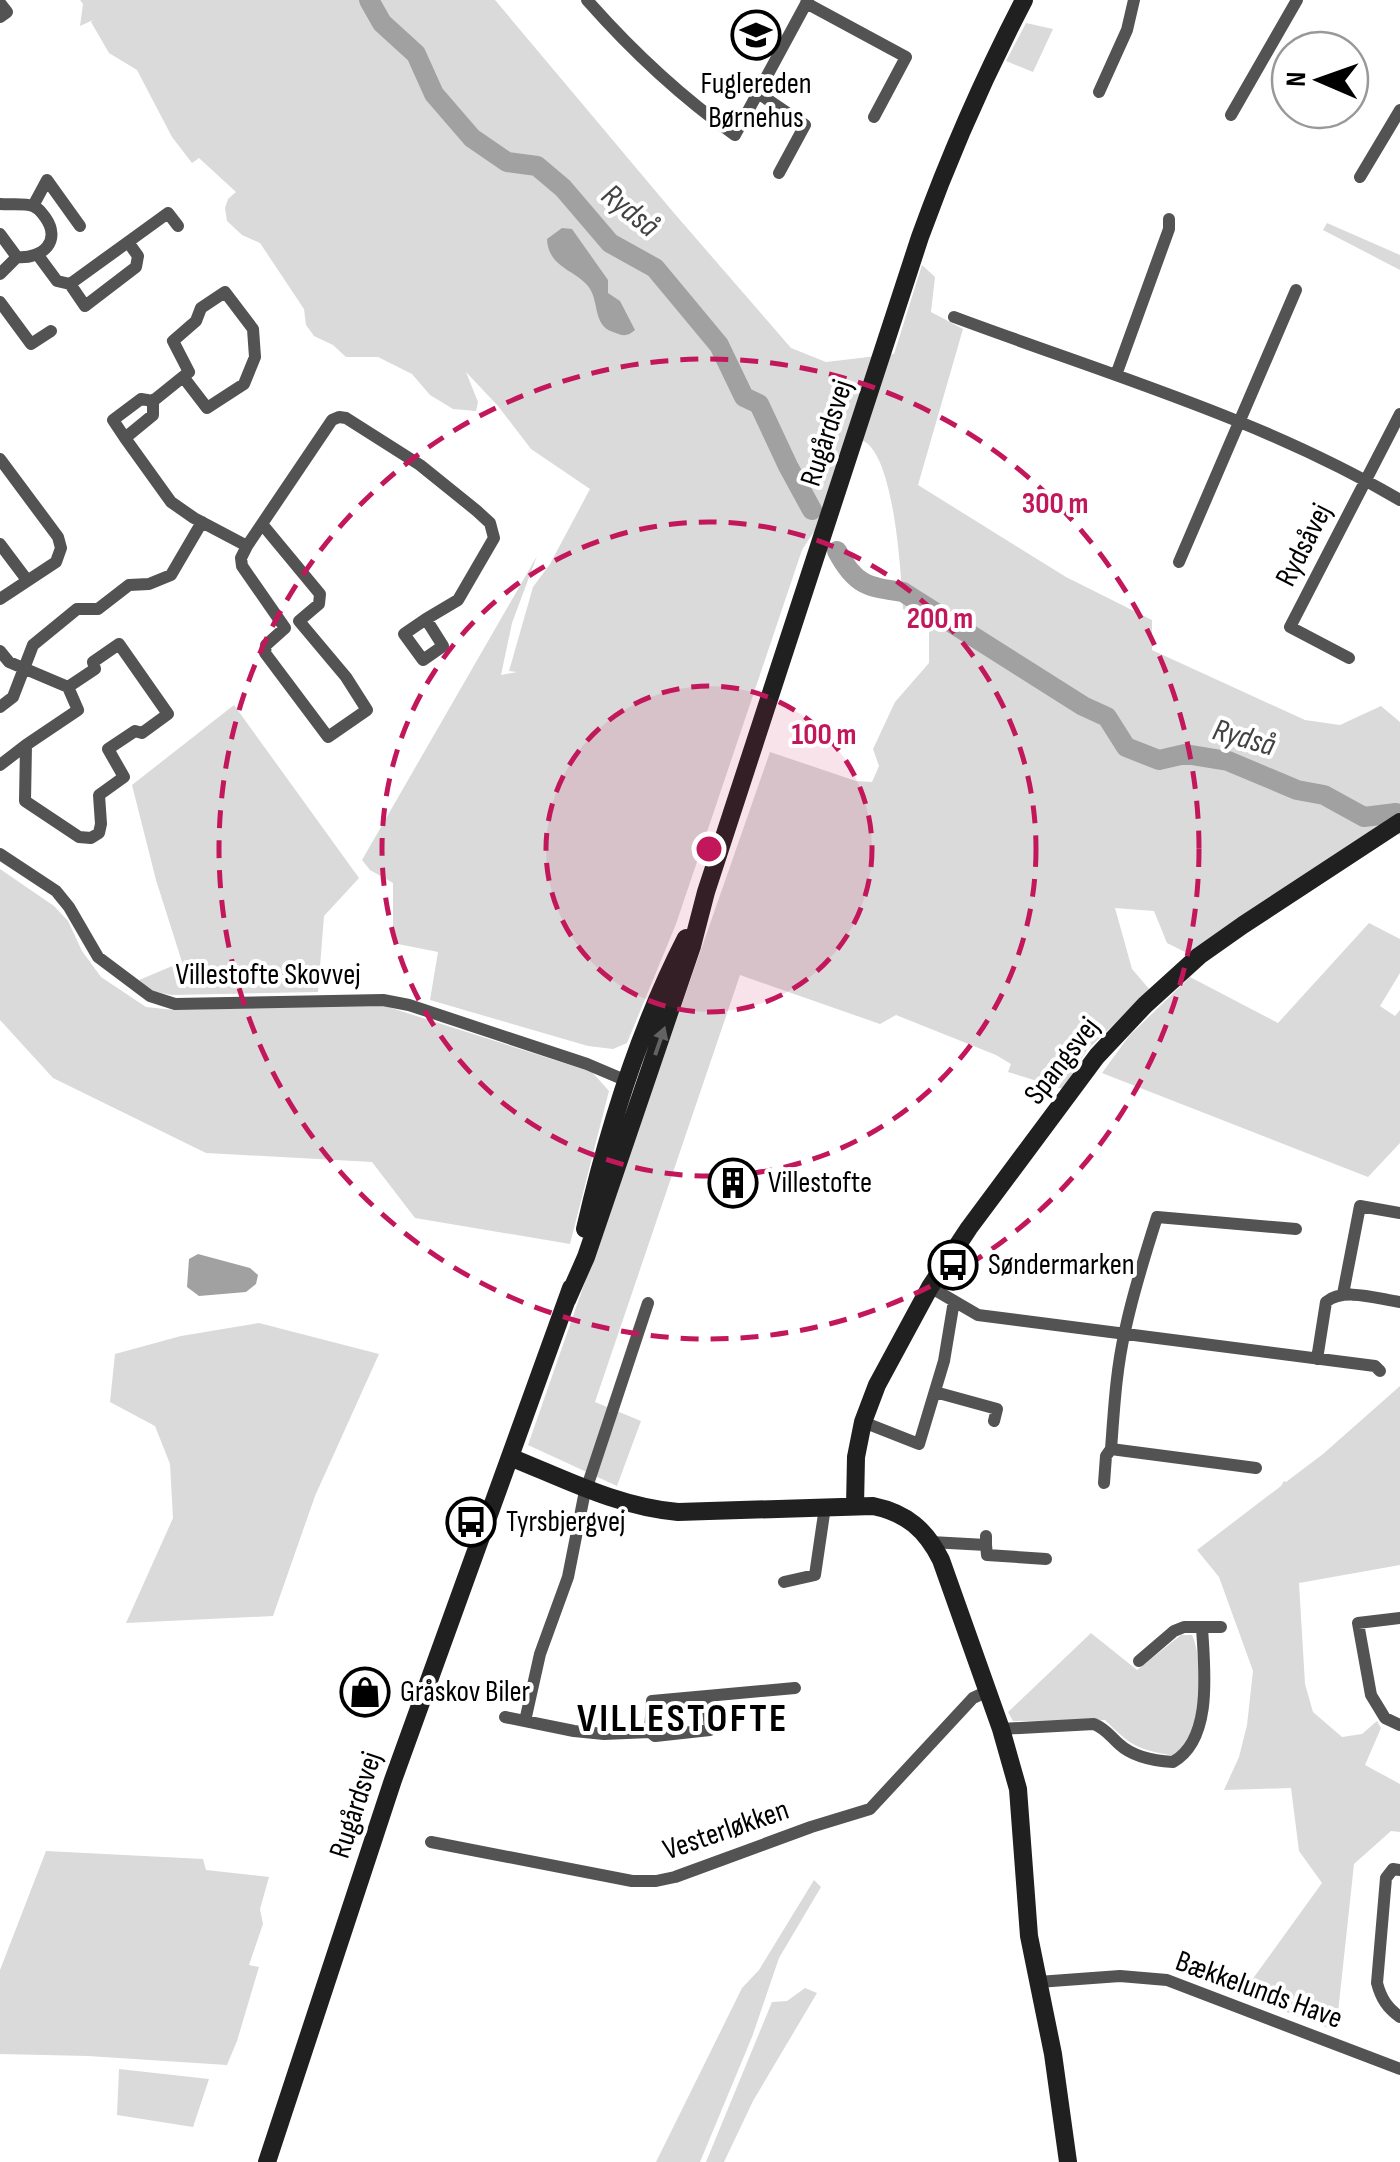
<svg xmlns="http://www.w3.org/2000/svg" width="1400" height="2162" font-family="'Sofia Sans Condensed',sans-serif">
<rect width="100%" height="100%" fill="#fff"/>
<!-- green -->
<path fill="#dadada" d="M80 0H495L674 213 791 348 826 362 894 354 922 265 935 277 931 312 963 329 918 485 1066 577 1152 620V650L1305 720 1340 725 1381 706 1400 722V835L1379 827 1191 955 1167 943 1154 911 1115 908 1132 969 1150 990 1087 1050 1063 1089 1008 1072 1011 1064 996 1055 896 1015 880 1024 740 975 595 1402 641 1421 617 1486 528 1445 770 752 856 781 872 782 879 766 873 749 895 702 929 663V624L903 609C901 572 895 471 869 445 864 440 854 437 848 435L815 530 802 550 676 924 627 1043 613 1049 588 1046 430 1000 438 952 393 943V883L370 870 362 860 537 556 512 623 501 675 517 672 509 671 533 587 550 564 590 489 531 449 498 406 466 372 478 402 476 411 453 409 430 395 412 374 378 357H346L333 345 314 336 306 325 304 309 260 243 242 235 227 221 225 208 228 199 236 192 199 158 192 163 172 137 137 70 109 53 91 22 93 20 80 26 83 4Z
M1026 23 1053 29 1033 72 1006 61Z
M1327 223 1400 255V270L1323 230Z
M234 705 359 878 324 916 318 992 172 995 151 991 139 980 182 962 156 880 132 785Z
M0 869 54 906 68 921 82 951 101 977 146 1007 174 1010 382 1005 592 1072 609 1091 570 1244 415 1218 372 1162 206 1153 53 1078 0 1020Z
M1369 923 1400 939V973L1380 1006 1395 1016 1400 1010V1143L1368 1177 1102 1073 1129 1036 1190 977 1278 1023Z
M259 1323 379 1354 315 1496 273 1616 126 1623 173 1518 170 1464 155 1426 110 1402 115 1354 181 1336Z
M1400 1386V1565L1299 1583 1305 1684 1313 1712 1342 1737 1362 1734 1377 1721 1381 1728 1365 1765 1400 1784V1832L1391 1831 1354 1864 1336 2031 1241 1995 1322 1883 1299 1851 1291 1788 1224 1790 1239 1757 1247 1725 1253 1671 1219 1577 1197 1550 1281 1486 1284 1481 1286 1482 1323 1454Z
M1091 1633 1137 1670 1181 1635H1192C1202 1655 1202 1717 1191 1737 1187 1744 1180 1750 1175 1756 1137 1749 1132 1747 1105 1720L1013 1721 1008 1712Z
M46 1851 203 1859 206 1870 269 1877 260 1909 263 1924 249 1965 259 1967 237 2041 227 2065 88 2056 0 2054V1970Z
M814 1880 821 1887 779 1958 752 2037 700 2162H656L742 1988 759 1970Z
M805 1988 817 1993 753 2101 724 2162H706L772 2002 787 2001Z
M119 2069 209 2079 193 2127 117 2115Z"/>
<!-- water -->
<path fill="#a1a1a1" d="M562 228 572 229 608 280V293L620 301 635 330C627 337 623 336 613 332 592 325 600 301 588 286 575 270 548 267 547 239Z
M198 1254 250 1268 258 1275 256 1284 246 1292 199 1296 187 1287 189 1259Z"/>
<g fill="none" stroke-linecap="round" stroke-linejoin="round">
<!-- river -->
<path stroke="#a1a1a1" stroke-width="20" d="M369 0 382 23 416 54 434 94 472 138 507 162 537 166 563 188 610 243 655 268 719 345 744 397 759 404 788 466 812 510
M837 551C855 585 867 587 903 592L1083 706 1107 717 1126 747 1159 760 1185 754 1228 761 1297 790 1324 795 1364 817 1396 813 1400 815"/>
<!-- street -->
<path stroke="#535353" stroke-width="12" d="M587 0C632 51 680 96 735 135L808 0
M0 3 7 12 0 17
M806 3 906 57 874 117
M1099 92 1127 30 1134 0
M758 93 805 125 779 173
M1231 115 1297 0
M1360 177 1400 110
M0 204C10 205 24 203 33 206 40 209 41 212 45 217 62 241 43 259 17 257L0 234
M33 206 47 180 80 226
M128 242 168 213 178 226
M37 254 57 281 70 284 85 306 136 267 138 256 128 242 70 284
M0 274 17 257
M0 302 31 344 51 331
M954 317C1104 373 1260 418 1400 500
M1116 375 1169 229V219
M184 378 207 408 244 384 255 357 253 329 225 292 201 308 196 321 173 341 189 372 153 401V415L125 438 171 502 194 518 247 546 332 420 339 417 346 418 420 465 477 511 490 523 494 538 458 600 426 619 443 646 423 660 404 634 426 619
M125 438 113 420 141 399 153 401
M0 459 58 537 61 548 56 562 0 599
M0 544 27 580
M247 546 241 558 242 566 285 628 266 645 265 653 328 737 367 710 346 677 299 621 319 604 320 594 262 524
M1179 562 1296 290
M0 651 9 662 68 687 95 669 93 662 119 644 168 714 142 733 135 731 108 749 124 777 99 795 101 824 99 833 91 838 79 837 25 801 26 745 78 710 68 687
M1349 658 1290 627 1400 414
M0 707 13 697 33 645 77 609H98L129 585 149 584 171 575 202 522
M0 765 26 745
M0 854 56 891 69 907 98 957 150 996 175 1004 383 1000 409 1005 587 1064 627 1081
M930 1287 978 1315 1375 1366 1380 1371
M1343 1294 1360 1206 1400 1213
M1317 1359 1326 1302C1344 1287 1378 1299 1400 1302
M935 1392 997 1409 994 1421
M863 1422 919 1444 944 1361 954 1301
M1256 1468 1111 1449C1114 1410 1116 1370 1125 1331 1133 1292 1145 1255 1157 1217L1296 1229
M1104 1483 1106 1456 1111 1449
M931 1542 986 1545V1536
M986 1545 987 1555 1046 1559
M784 1582 815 1575 825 1507
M1400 1618 1358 1623 1371 1695 1385 1718 1400 1725
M1139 1661 1174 1631 1184 1627H1221
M505 1717 574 1731 604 1734 650 1732 655 1736 710 1730 707 1696
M525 1721 540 1654 568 1577 584 1496 648 1303
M1001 1729 1094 1724C1106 1729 1110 1736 1119 1744 1133 1757 1155 1761 1173 1762 1214 1739 1204 1666 1202 1627
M650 1732 652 1701 795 1688
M431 1842 632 1881H656L675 1877 811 1827 870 1809 973 1698 988 1691
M1400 1870 1393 1869 1386 1878 1377 1983C1381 1998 1387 2008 1400 2017
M1038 1982 1120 1976 1167 1980 1400 2069"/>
<!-- secondary -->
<path stroke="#202020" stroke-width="18" d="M585 1229C608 1129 639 1029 686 938
M567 1300 586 1257 692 946 706 892 920 237C950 154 983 79 1024 0
M510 1457C565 1479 618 1507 678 1512L873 1506C907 1513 926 1530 941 1560L1001 1729 1018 1789 1029 1936 1053 2054 1068 2162
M855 1506 856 1457 863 1422 877 1385 930 1287 969 1228 1097 1056 1145 1005 1199 956 1243 925 1400 822
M267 2162 393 1780 571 1288"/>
</g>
<!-- one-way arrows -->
<defs><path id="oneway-solid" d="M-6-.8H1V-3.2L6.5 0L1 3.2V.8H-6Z" transform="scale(2.5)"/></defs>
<use fill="#636363" href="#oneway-solid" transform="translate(660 1041) rotate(-71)"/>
<!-- distance rings -->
<circle cx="709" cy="849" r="163" fill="#c2185b" fill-opacity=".12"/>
<g fill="none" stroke="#c2185b" stroke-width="5" stroke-dasharray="18 12">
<circle cx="709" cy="849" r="163"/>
<circle cx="709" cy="849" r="327"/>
<circle cx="709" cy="849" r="490"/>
</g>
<!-- icons -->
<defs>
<g id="school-ring" transform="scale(2.5)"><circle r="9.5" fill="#fff" stroke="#000" stroke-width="1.5"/><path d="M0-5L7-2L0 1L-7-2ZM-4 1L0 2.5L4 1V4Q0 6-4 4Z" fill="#000"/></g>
<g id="building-ring" transform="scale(2.5)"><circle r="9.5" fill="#fff" stroke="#000" stroke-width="1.5"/><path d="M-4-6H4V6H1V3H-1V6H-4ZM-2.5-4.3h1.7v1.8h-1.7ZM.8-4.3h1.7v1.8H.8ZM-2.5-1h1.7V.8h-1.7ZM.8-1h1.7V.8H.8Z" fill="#000"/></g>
<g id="bus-ring" transform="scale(2.5)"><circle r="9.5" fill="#fff" stroke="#000" stroke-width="1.5"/><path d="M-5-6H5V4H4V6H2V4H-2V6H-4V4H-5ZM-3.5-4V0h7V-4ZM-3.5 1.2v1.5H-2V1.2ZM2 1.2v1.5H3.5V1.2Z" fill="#000"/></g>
<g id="shop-ring" transform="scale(2.5)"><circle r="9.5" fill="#fff" stroke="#000" stroke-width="1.5"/><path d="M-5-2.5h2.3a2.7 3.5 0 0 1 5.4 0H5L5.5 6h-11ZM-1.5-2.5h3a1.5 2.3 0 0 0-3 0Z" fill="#000"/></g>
</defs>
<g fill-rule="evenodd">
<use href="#school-ring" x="756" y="35"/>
<use href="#building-ring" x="733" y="1183"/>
<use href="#bus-ring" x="953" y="1265"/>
<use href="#bus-ring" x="471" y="1522"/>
<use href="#shop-ring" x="365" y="1692"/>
</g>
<g text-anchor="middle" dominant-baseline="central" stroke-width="8" stroke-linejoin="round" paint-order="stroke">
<!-- poi labels -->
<g font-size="30" fill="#000" stroke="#fff" text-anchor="start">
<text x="756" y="84" text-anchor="middle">Fuglereden<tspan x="756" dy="34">Børnehus</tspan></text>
<text x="768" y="1183">Villestofte</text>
<text x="988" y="1265">Søndermarken</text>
<text x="506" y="1522">Tyrsbjergvej</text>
<text x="400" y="1692">Gråskov Biler</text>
</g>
<!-- street labels -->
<g font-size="30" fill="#000" stroke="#fff">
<text transform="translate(827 433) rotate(-72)">Rugårdsvej</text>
<text transform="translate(1304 545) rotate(-63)">Rydsåvej</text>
<text x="268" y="975">Villestofte Skovvej</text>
<text transform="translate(1062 1061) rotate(-52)">Spangsvej</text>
<text transform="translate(356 1805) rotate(-72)">Rugårdsvej</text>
<text transform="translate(726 1830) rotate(-19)">Vesterløkken</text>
<text transform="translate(1259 1990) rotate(20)">Bækkelunds Have</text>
</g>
<!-- water labels -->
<g font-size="32" font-style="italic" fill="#424242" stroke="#fff">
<text transform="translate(630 211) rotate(39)">Rydså</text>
<text transform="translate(1244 738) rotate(16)">Rydså</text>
</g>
<!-- district labels -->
<g font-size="40" font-weight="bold" letter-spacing="2.5" fill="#000" stroke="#fff">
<text x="683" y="1719">VILLESTOFTE</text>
</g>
</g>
<circle cx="709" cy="849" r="15" fill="#c2185b" stroke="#fff" stroke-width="5"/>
<g font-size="30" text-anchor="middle" font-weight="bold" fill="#c2185b" stroke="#fff" stroke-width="8" stroke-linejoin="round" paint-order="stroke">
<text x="1055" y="513">300 m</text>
<text x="940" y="628">200 m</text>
<text x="824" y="744">100 m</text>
</g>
<!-- north arrow -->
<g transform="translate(1320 80) rotate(272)"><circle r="48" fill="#ffffff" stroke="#999999" stroke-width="2.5"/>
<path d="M0-8L18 38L0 25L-18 38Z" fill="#000000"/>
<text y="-15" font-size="28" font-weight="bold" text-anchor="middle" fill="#000000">N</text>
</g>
</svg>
